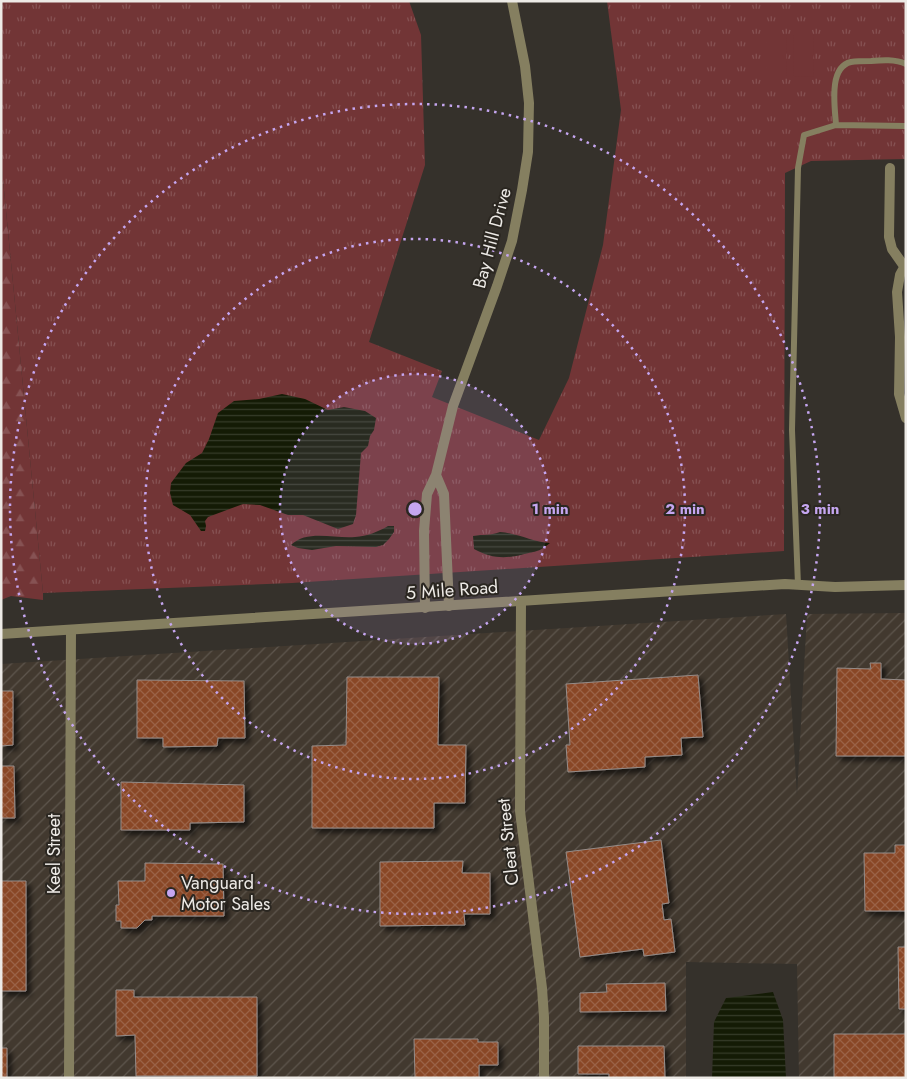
<svg xmlns="http://www.w3.org/2000/svg" width="907" height="1079" font-family="Jost,sans-serif">
<defs>
<pattern id="industrial-furrows" width="10" height="10" patternUnits="userSpaceOnUse" patternTransform="scale(1.25)"><rect width="10" height="10" fill="#42392f"/><path d="M-1 1l2-2M0 10L10 0M9 11l2-2" fill="none" stroke="#5e564d"/></pattern>
<pattern id="grass-tufts" width="24" height="20" patternUnits="userSpaceOnUse" patternTransform="scale(1.25)"><rect width="24" height="20" fill="#723536"/><path d="M3 7l-1-3M5 7V3M7 7l1-3M15 17l-1-3M17 17v-4M19 17l1-3" fill="none" stroke="#865253"/></pattern>
<pattern id="forest-firs" width="22" height="20" patternUnits="userSpaceOnUse" patternTransform="scale(1.25)"><rect width="22" height="20" fill="#723536"/><path d="M5 1l3.5 6h-7zM16 11l3.5 6h-7z" fill="#865253"/></pattern>
<pattern id="water-rules" width="6" height="5" patternUnits="userSpaceOnUse" patternTransform="scale(1.25)"><rect width="6" height="5" fill="#141b05"/><path d="M0 2.5h6" fill="none" stroke="#363c29"/></pattern>
<pattern id="building-cross-hatch" width="8" height="8" patternUnits="userSpaceOnUse" patternTransform="scale(1.25)"><rect width="8" height="8" fill="#894726"/><path d="M0 0l8 8M0 8l8-8" fill="none" stroke="#9a6246"/></pattern>
<filter id="shadow"><feDropShadow dx="4.5" dy="4.5" stdDeviation="2.5" flood-color="#0009"/></filter>
</defs>
<rect width="100%" height="100%" fill="#35312b"/>
<!-- industrial -->
<path fill="url(#industrial-furrows)" d="M906 613V1078H799L797 964 686 962V1078H1V664L786 614 797 796 807 614Z"/>
<!-- grass -->
<path fill="url(#grass-tufts)" d="M1 1H409L421 35 425 165 369 342 442 371 432 397 539 440 569 378 603 245 621 110 607 1H906V159L811 161 785 173 784 551 292 583 43 593 1 159Z"/>
<!-- forest -->
<path fill="url(#forest-firs)" d="M1 159 43 593V600L11 596 1 600Z"/>
<!-- pitch -->
<path fill="#723536" d="M767 35H787L786 76H767Z
M794 35H814L813 77 793 76Z"/>
<!-- water -->
<path fill="url(#water-rules)" d="M282 394 305 399 328 410 344 407 365 411 376 418 374 430 370 436 368 446 361 453 356 515 353 524 338 529 303 515H288L260 505 243 504 208 517 205 521 206 526 205 531H201L190 515 173 505 170 493 171 483 186 463 202 453 209 439 218 413 234 401 259 399Z
M388 526H394V532L389 539 383 545 376 547 336 546 312 550 298 548 291 545C307 529 335 539 355 537 367 536 378 532 388 526Z
M500 532C517 533 533 542 550 543 538 553 535 551 521 555 503 559 491 558 474 549L473 536C484 534 489 536 500 532Z
M773 992 783 1020 786 1078H712L714 1022 726 998Z"/>
<!-- building -->
<path fill="url(#building-cross-hatch)" stroke="#958c89" filter="url(#shadow)" d="M870 663H881V679L906 680V756H836L837 668 871 669Z
M698 675 703 737 681 738 682 755 645 757V767L568 772 566 745H570L566 684Z
M347 677H439L438 745H466L465 803H434V828H312V746L346 745Z
M137 680 244 681 245 738H218L217 746 163 747V738H137Z
M1 691H13V745L1 746V766H14L15 818H1Z
M121 782 244 785V822L190 823V830H121Z
M661 840 669 903 662 904 664 920 671 919 675 952 644 956 643 949 580 957 566 852Z
M895 845H906V911H865L864 853H895Z
M463 861 462 873H490V914H464L465 925 380 926V862Z
M145 863 223 864 224 916H152V920H145L137 928H121V921H116V905H119L118 881H145Z
M1 881H26V991H1Z
M898 947H906V1009H899Z
M665 983 666 1011 580 1012V993L607 992 606 984Z
M116 990H134V997H257V1076H136L135 1035 116 1036Z
M834 1034H906V1078H834Z
M414 1039H478V1042H498V1065H479V1078H415Z
M578 1046H664L665 1078H609V1074H578Z
M1 1048H7V1078H1Z"/>
<g fill="none" stroke-linecap="round" stroke-linejoin="round">
<!-- service -->
<path stroke="#857f60" stroke-width="6" d="M836 125C835 108 828 67 851 62 857 61 865 61 871 61 882 60 895 59 906 64
M798 585 792 430 798 168 804 135 836 125 906 126"/>
<!-- minor -->
<path stroke="#857f60" stroke-width="10" d="M890 168 889 237 892 249 904 266
M906 264 900 275 897 292 900 337 899 394 906 418
M436 475 444 494 449 606
M521 601 520 811 542 988 544 1017V1078
M425 608 424 531 427 494 436 475 453 406 497 286 512 241 522 190 528 152 529 103 525 66 512 1
M69 1078 71 630"/>
<!-- tertiary -->
<path stroke="#857f60" stroke-width="10" d="M1 634 785 584 835 587 906 585"/>
</g>
<!-- distance rings -->
<circle cx="415" cy="509" r="135" fill="#c5a6f0" fill-opacity=".12"/>
<g fill="none" stroke="#c5a6f0" stroke-width="2.5" stroke-dasharray="2.5 5">
<circle cx="415" cy="509" r="135"/>
<circle cx="415" cy="509" r="270"/>
<circle cx="415" cy="509" r="405"/>
</g>
<!-- markers -->
<circle fill="#c5a6f0" stroke="#2b2721" stroke-width="2" cx="171" cy="893" r="5"/>
<g text-anchor="middle" dominant-baseline="central" stroke-width="4" stroke-linejoin="round" paint-order="stroke">
<!-- street labels -->
<g font-size="18" fill="#edeae6" stroke="#2b2721">
<text transform="translate(492 238) rotate(-75)">Bay Hill Drive</text>
<text transform="translate(452 590) rotate(-4)">5 Mile Road</text>
<text transform="translate(508 842) rotate(-96)">Cleat Street</text>
<text transform="translate(54 854) rotate(-90)">Keel Street</text>
</g>
<!-- poi labels -->
<g font-size="18" fill="#edeae6" stroke="#2b2721" text-anchor="start">
<text x="181" y="883">Vanguard<tspan x="181" dy="21">Motor Sales</tspan></text>
</g>
</g>
<circle cx="415" cy="509" r="8" fill="#c5a6f0" stroke="#2b2721" stroke-width="2.5"/>
<g font-size="15" text-anchor="middle" font-weight="bold" fill="#c5a6f0" stroke="#2b2721" stroke-width="4" stroke-linejoin="round" paint-order="stroke">
<text x="550" y="514">1 min</text>
<text x="685" y="514">2 min</text>
<text x="820" y="514">3 min</text>
</g>
<!-- border -->
<rect width="907" height="1079" fill="none" stroke="#edeae6" stroke-width="5"/>
</svg>
